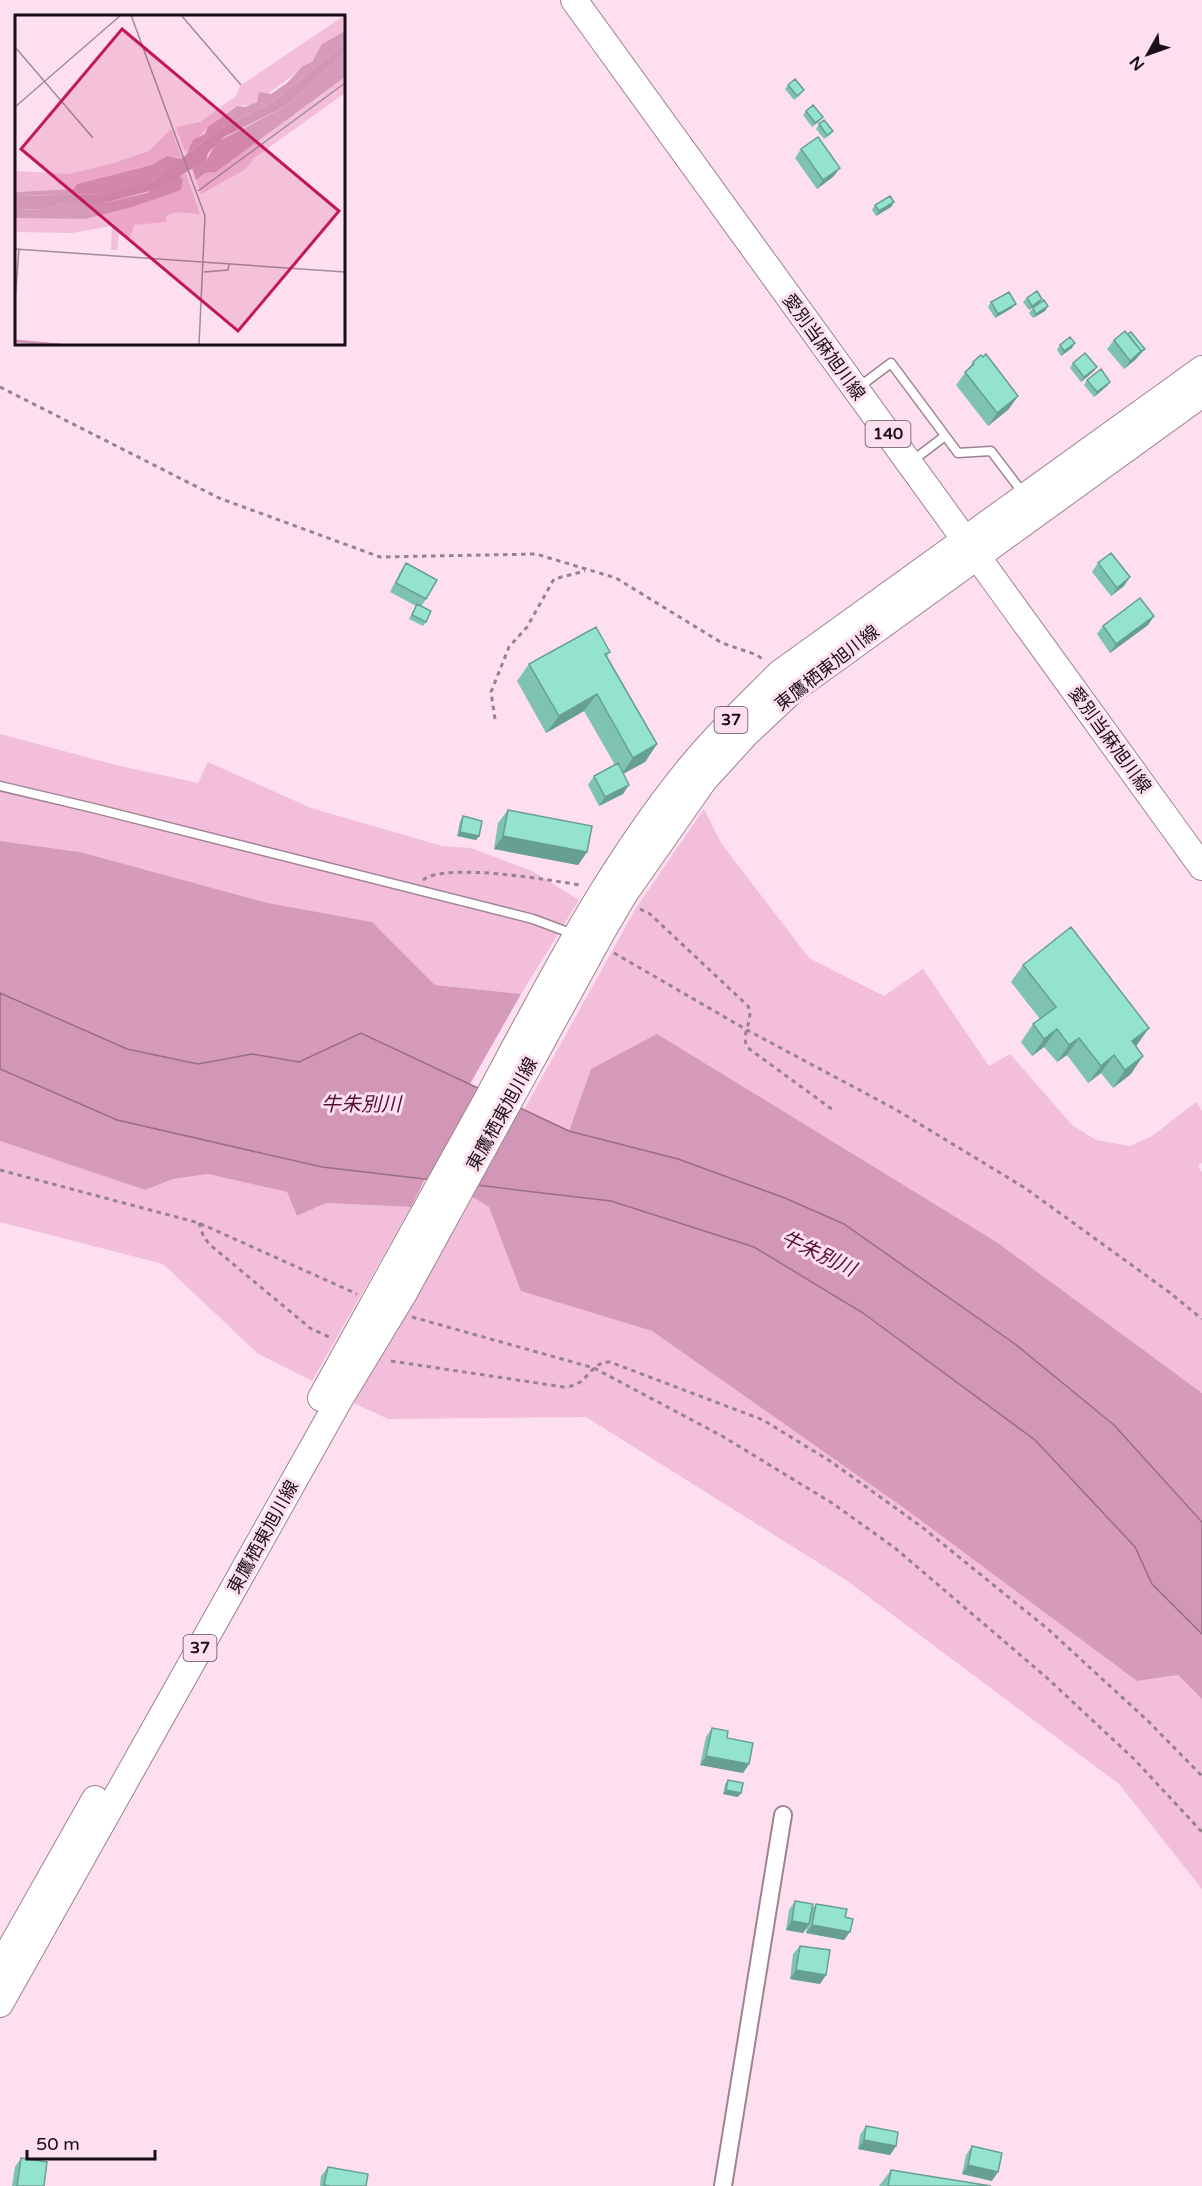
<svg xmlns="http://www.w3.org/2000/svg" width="1202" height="2186" font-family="'Varela Round','Noto Sans JP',sans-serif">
<rect width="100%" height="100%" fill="#fddfef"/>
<!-- green -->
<path fill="#f3beda" d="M0 734 120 766 198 783 208 762 311 808 442 846 471 848 532 871 579 900 521 994 435 985 372 922 268 903 80 852 0 841Z
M704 809 721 843 809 958 884 996 923 969 989 1066 1010 1054 1072 1125 1096 1140 1130 1146 1152 1136 1196 1102 1202 1111V1163L1198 1166 1202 1172V1393L998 1243 591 1069 569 1131 524 1110 636 908Z
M0 1141 145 1190 173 1179 208 1174 287 1192 297 1216 326 1203 411 1207 312 1381 257 1353 163 1264 0 1222Z
M461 1190 489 1207 522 1291 652 1331 908 1511 1137 1681 1178 1675 1202 1699V1889L1119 1784 846 1580 586 1417 388 1419 341 1397Z"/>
<!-- forest -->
<path fill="#d69aba" d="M0 841 80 852 268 903 372 922 435 985 521 994 470 1084 361 1033 299 1062 252 1055 198 1064 127 1049 0 993Z
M657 1034 998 1243 1202 1393V1522L1114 1425 1015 1344 844 1224 785 1198 678 1159 569 1131 591 1069Z
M0 1069 117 1120 322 1167 425 1179 411 1207 326 1203 297 1216 287 1192 208 1174 173 1179 145 1190 0 1141Z
M464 1183 611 1201 754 1247 863 1313 1035 1440 1135 1547 1152 1584 1202 1634V1699L1178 1675 1137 1681 908 1511 652 1331 521 1291 489 1207 461 1190Z"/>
<!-- water -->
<path fill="#d296b7" stroke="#9a6e86" stroke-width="1.5" d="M0 993 127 1049 198 1064 252 1054 299 1062 361 1033 569 1131 678 1159 785 1198 844 1224 1015 1344 1114 1425 1202 1522V1634L1152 1584 1135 1547 1035 1440 863 1313 754 1247 611 1201 322 1167 117 1120 0 1069Z"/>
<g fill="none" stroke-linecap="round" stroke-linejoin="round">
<!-- service casing -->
<g stroke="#9e8391" stroke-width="11">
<path id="service" d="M859 387 891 363 958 453 991 451 1023 493
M912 461 945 436
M0 786 93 808 533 919 573 934"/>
</g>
<!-- minor casing -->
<g stroke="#9e8391" stroke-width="20">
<path id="minor" d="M723 2186 783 1815"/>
</g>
<!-- primary casing -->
<g stroke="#9e8391" stroke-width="28">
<path id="primary" d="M574 0 1202 867
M321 1398C376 1299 431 1200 486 1101 548 985 608 867 692 765 719 732 750 703 780 673L1202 369
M0 1967 95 1799
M0 2004 341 1397 404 1293 602 932 625 893 704 780 746 734 794 689 1202 394"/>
</g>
<!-- path -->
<path stroke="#97828d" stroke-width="3" stroke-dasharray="4.5 4.5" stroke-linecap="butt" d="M0 387 219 498 380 557 536 554 616 578 722 643 757 655 765 661
M495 719 491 692 509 647 527 627 554 579 585 571
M423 880C446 862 549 880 580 885
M640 909 650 914 748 1006C755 1020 739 1035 748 1048L833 1110
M614 953 747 1030 895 1109 1025 1188 1169 1292 1202 1319
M0 1170 199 1223 357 1294
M199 1223 203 1235 209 1244 310 1328 329 1337
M412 1317 594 1368 722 1436 832 1503 895 1548 1046 1677 1134 1759 1202 1832
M391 1361 564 1387C590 1386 588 1362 610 1362L763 1420 830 1461 922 1527 1049 1630 1148 1721 1202 1776"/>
<!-- service -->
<use href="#service" stroke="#fff" stroke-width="8"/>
<!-- minor -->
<use href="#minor" stroke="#fff" stroke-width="16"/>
<!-- primary -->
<use href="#primary" stroke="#fff" stroke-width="26"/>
</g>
<!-- wall -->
<path fill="#7ec3b2" d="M788 85 804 90 801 94 794 100 785 89Z
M806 111 823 117 819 122 812 127 803 115Z
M819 124 833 131 830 135 824 139 816 129Z
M801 149 834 176 817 189 795 158Z
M894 202 891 207 876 216 872 210 875 205Z
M1027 298 1042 299 1039 303 1029 310 1023 302Z
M991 302 1012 308 995 318 988 307Z
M1033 308 1045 311 1033 318 1029 313Z
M1128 334 1145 349 1135 360 1124 369 1107 349 1114 340Z
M1060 345 1072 348 1061 356 1057 350Z
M973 362 1009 409 988 426 956 385Z
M1073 363 1094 371 1081 382 1070 368Z
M1087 380 1110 382 1107 386 1094 397 1084 385Z
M406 563 426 599 421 607 426 622 423 626 409 619 416 606 390 592 400 572Z
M1098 563 1124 586 1111 596 1092 572Z
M1154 616 1148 625 1110 653 1097 634 1103 626Z
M610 652 607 656 657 744 645 762 623 774V794L599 806 588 785 594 776 615 765 584 711 546 733 517 681 529 664Z
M508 810 587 852 578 865 494 849 498 823Z
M463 816 479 836 476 840 457 836 460 821Z
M1023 965 1137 1045 1136 1046 1131 1074 1113 1088 1101 1073 1088 1083 1067 1055 1057 1062 1044 1047 1032 1056 1021 1042 1033 1024 1040 1019 1011 982Z
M712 1728 727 1738 749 1764 743 1773 700 1765 706 1737Z
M728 1780 738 1797 723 1794 725 1784Z
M795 1901 812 1909 816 1904 845 1917 844 1940 806 1933 807 1928 803 1933 786 1930 789 1910Z
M800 1946 820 1984 790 1979 793 1954Z
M866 2126 896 2146 890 2155 858 2149 860 2135Z
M972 2146 992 2181 962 2174 966 2155Z
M21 2158 44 2186H12L15 2167Z
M328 2167 366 2186H320L321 2176Z
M891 2170 991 2186H879Z"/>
<!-- shaded-wall -->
<path fill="#679f91" d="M840 168 834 176 817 189 823 180Z
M894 202 891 207 876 216 879 211Z
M1042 299 1039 303 1029 310 1032 306Z
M1016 304 1012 308 995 318 998 314Z
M1048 306 1045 311 1033 318 1036 314Z
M1075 343 1072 348 1061 356 1064 351Z
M1145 349 1135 360 1124 369 1130 361Z
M1097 367 1094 371 1081 382 1084 377Z
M1110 382 1107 386 1094 397 1097 392Z
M1018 396 1009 409 988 426 997 413Z
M1130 577 1124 586 1111 596 1117 588Z
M1154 616 1148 625 1110 653 1116 644Z
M597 694 584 711 546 733 559 716Z
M657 744 645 762 621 775 633 758Z
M629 785 623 794 599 806 605 797Z
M460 832 479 836 476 840 457 836Z
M503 836 587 852 578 865 494 849Z
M1149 1028 1137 1045 1120 1059 1132 1041Z
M1057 1029 1044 1047 1032 1056 1044 1039Z
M1079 1038 1067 1055 1057 1062 1069 1045Z
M1114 1055 1101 1073 1088 1083 1101 1066Z
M1143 1056 1131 1074 1113 1088 1125 1070Z
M706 1756 749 1764 743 1773 700 1765Z
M726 1790 741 1793 738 1797 723 1794Z
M792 1921 809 1924 803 1933 786 1930Z
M812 1925 850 1932 844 1940 806 1933Z
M796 1970 826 1975 820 1984 790 1979Z
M864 2140 896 2146 890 2155 858 2149Z
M968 2165 998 2172 992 2181 962 2174Z"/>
<!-- building -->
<path fill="#93e3cf" stroke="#679f91" stroke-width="1.5" d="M795 79 804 90 797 96 788 85Z
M813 105 823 117 815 123 806 111Z
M824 120 833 131 827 135 819 124Z
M818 137 840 168 823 180 801 149Z
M890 196 894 202 879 211 875 205Z
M1037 291 1042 299 1032 306 1027 298Z
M1009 292 1016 304 998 314 991 302Z
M1044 300 1048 306 1036 314 1033 308Z
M1125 331 1141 351 1130 361 1114 340Z
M1131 332 1145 349 1140 352 1141 351 1128 334Z
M1070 337 1075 343 1064 351 1060 345Z
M1085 353 1097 367 1084 377 1073 363Z
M986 354 1018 396 997 413 965 372 974 364 973 362 981 355 983 357Z
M1101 369 1110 382 1097 392 1087 380Z
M1111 553 1130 577 1117 588 1098 563Z
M406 563 437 580 426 599 396 583Z
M1140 598 1154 616 1116 644 1103 626Z
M417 604 431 611 426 622 412 615Z
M596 627 610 652 605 654 657 744 633 758 597 694 559 716 529 664Z
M618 763 629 785 605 797 594 776Z
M508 810 592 826 587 852 503 836Z
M463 816 482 821 479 836 460 832Z
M1071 927 1149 1028 1132 1041 1143 1056 1125 1070 1114 1055 1101 1066 1079 1038 1069 1045 1057 1029 1044 1039 1033 1024 1056 1007 1023 965Z
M712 1728 728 1731 727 1738 753 1743 749 1764 706 1756Z
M728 1780 743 1783 741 1793 726 1790Z
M795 1901 813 1904 809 1924 792 1921Z
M816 1904 847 1909 845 1917 853 1919 850 1932 812 1925Z
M800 1946 830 1950 826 1975 796 1970Z
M866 2126 898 2132 896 2146 864 2140Z
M972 2146 1002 2153 998 2172 968 2165Z
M21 2158 47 2162 44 2186H17Z
M328 2167 368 2174 366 2186H330L324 2185Z
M891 2170 991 2186H888Z"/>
<g text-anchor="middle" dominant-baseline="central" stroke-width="6" stroke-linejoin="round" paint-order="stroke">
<!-- shield labels -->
<g fill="#fddfef" stroke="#5d4d56" stroke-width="1.5">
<rect x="865.5" y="421" width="45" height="26" rx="4.5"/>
<rect x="714.5" y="707" width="33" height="26" rx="4.5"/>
<rect x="183.5" y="1635" width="33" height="26" rx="4.5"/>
</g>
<g font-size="16" font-weight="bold" fill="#190f14">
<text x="888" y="434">140</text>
<text x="731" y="720">37</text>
<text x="200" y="1648">37</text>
</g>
<!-- street labels -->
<g font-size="18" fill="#190f14" stroke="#fddfef">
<text transform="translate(824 347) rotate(54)">愛別当麻旭川線</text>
<text transform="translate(827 668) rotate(-38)">東鷹栖東旭川線</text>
<text transform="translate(1110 740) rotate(54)">愛別当麻旭川線</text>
<text transform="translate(502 1114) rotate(-61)">東鷹栖東旭川線</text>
<text transform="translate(263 1537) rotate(-61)">東鷹栖東旭川線</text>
</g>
<!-- water labels -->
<g font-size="20" font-style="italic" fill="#530c3b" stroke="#fddfef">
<text x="361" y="1105">牛朱別川</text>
<text transform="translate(818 1254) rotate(25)">牛朱別川</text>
</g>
</g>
<!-- overview -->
<g transform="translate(15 15)">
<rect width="330" height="330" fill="#fddfef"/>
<path d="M330 0V16L307 29 297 47 236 90 221 91 193 112 170 137 161 112 185 107 221 81 225 71ZM330 62V78L238 144 231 154 186 179 181 165 190 158 201 157ZM156 114 167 143 152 141 137 150 62 169 59 174 0 177V156L53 159 96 149 134 136ZM170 156 185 199 161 197 151 201V207L119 210 115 223 104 218 102 235H96L97 211 57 218 0 217V203L70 204 166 175 168 166 164 159Z" fill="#f3beda"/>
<path d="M330 16V28L258 87 203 115 171 140 178 125 190 119 193 112 222 91 230 92 242 87 244 77 256 79 272 68 288 51 297 47 307 29ZM330 38V62L201 157 190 158 181 165 177 153 191 146 202 127 271 91ZM152 141 167 144 137 167 121 173 94 179 0 181V177L59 174 62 169 137 150ZM164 159 168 166 166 175 117 192 70 204 0 203V195L31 194 48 188H89L132 178Z" fill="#d69aba"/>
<path d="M330 28V38L271 91 209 122 193 138 191 146 139 175 89 188H48L31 194 0 195V181L94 179 137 167 203 115 258 87Z" fill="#d296b7"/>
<path fill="none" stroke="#d296b7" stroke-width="3" d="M0 326 45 330"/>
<path fill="none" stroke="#a28c97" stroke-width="1.5" d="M116 0 190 201 184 330M166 0 226 70M0 32 78 123M0 92 106 0M183 176 330 68M0 234 330 257M189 257 213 255 214 249M0 286 4 234"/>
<path fill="#c2185b" fill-opacity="0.15" stroke="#c2185b" stroke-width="3" d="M107 14 324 196 223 316 6 134Z"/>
<rect width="330" height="330" fill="none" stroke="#190f14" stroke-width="3"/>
</g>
<!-- north arrow -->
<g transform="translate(1148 54) rotate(230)" stroke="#fddfef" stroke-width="4.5" paint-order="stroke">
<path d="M0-4.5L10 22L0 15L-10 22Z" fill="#190f14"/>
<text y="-9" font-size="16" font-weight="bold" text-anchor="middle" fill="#190f14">N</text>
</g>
<!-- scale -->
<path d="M27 2150v9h128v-9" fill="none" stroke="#190f14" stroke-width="3"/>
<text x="36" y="2150" font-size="18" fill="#190f14" stroke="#fddfef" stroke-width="4.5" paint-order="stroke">50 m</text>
</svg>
